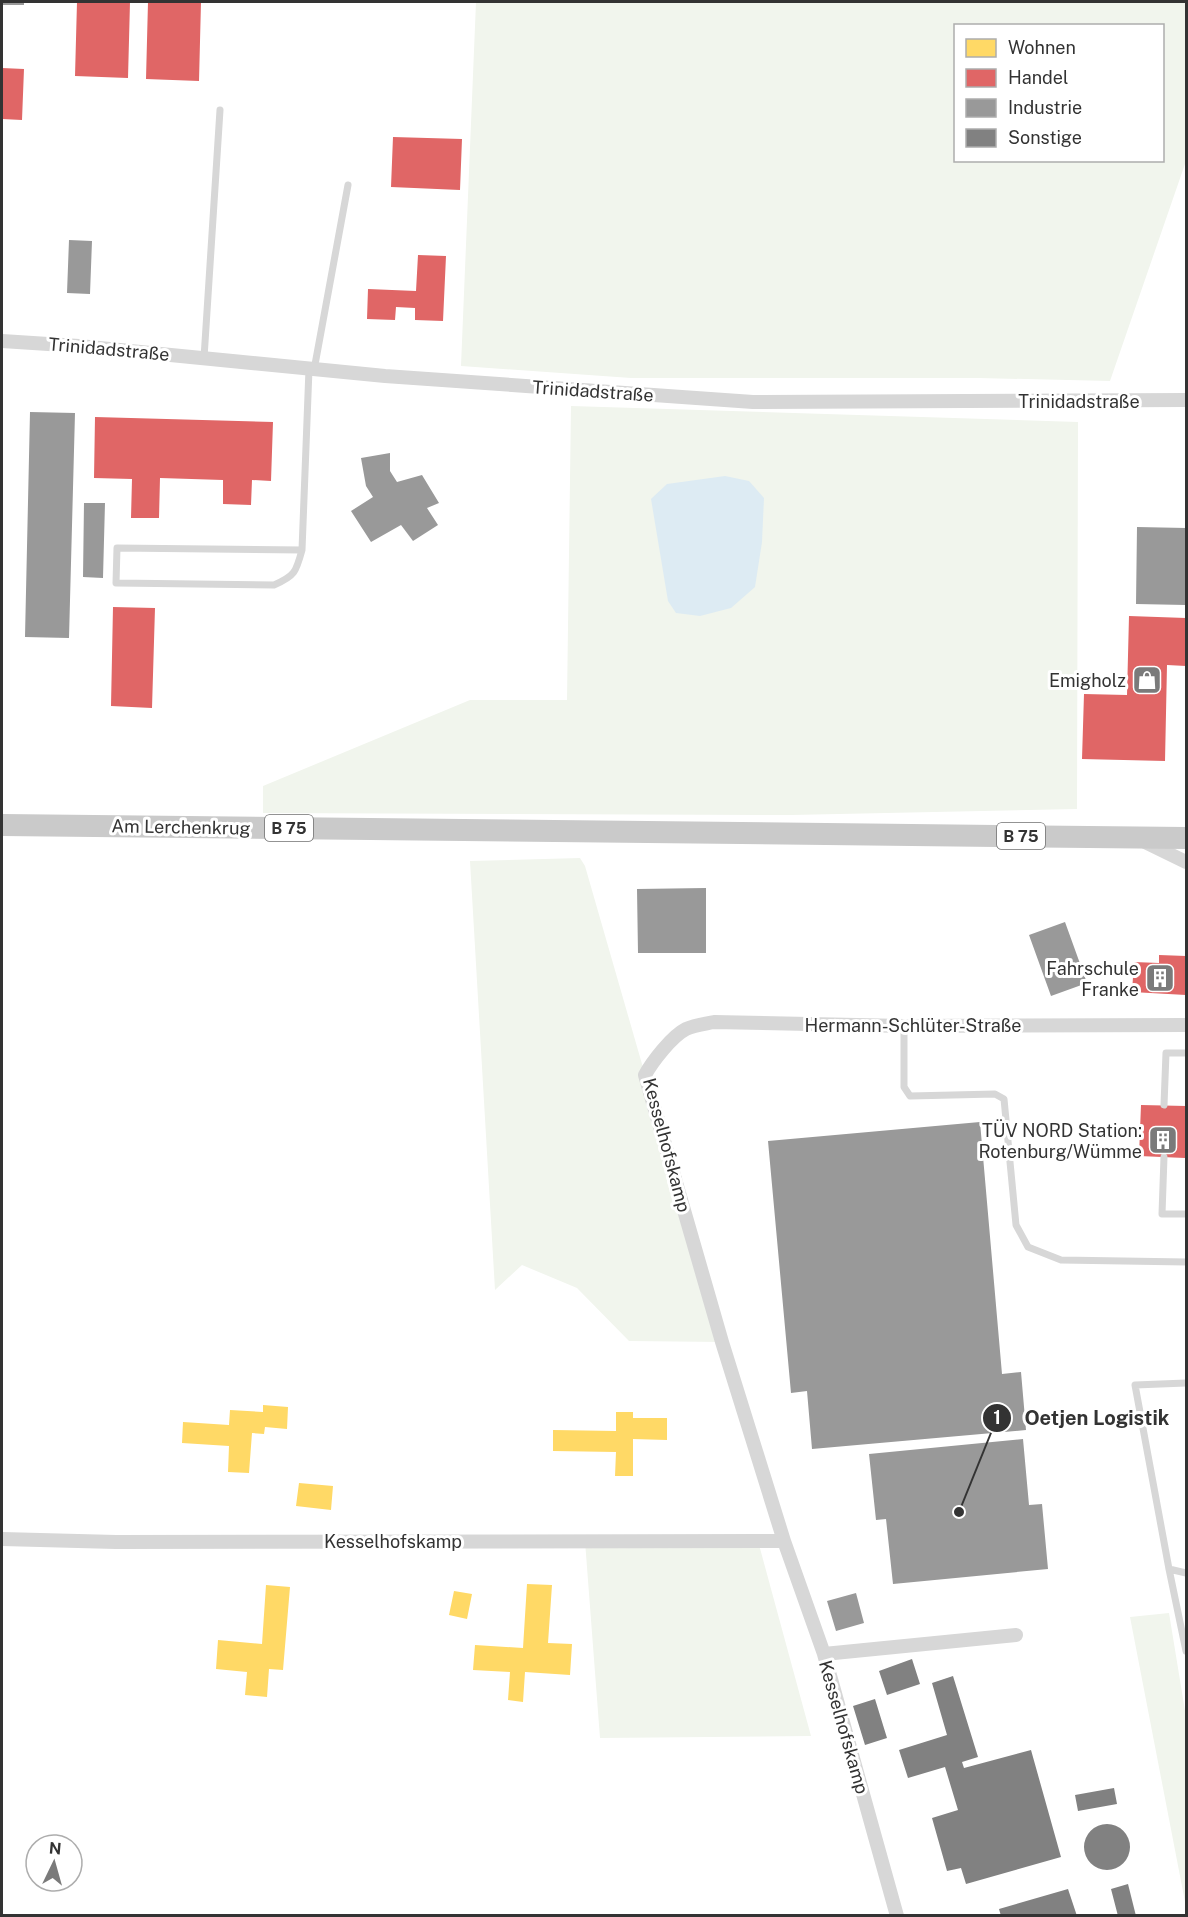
<svg xmlns="http://www.w3.org/2000/svg" width="1188" height="1917" font-family="'Public Sans',sans-serif">
<rect width="100%" height="100%" fill="#fff"/>
<!-- green -->
<path fill="#f1f5ed" fill-rule="evenodd" d="M476 2H1186V161L1110 381 979 378H631L461 366ZM956 26H1162V160H956Z
M571 406 1078 422 1077 809 791 815 263 813V786L470 700H567Z
M580 858 585 866 722 1342 629 1341 577 1288 522 1265 495 1290 470 861Z
M585 1541H758L811 1736 600 1738Z
M1169 1613 1186 1717V1907L1130 1617Z"/>
<!-- water -->
<path fill="#ddebf3" d="M725 476 749 481 764 498 762 542 755 587 731 608 700 616 676 613 668 601 651 499 667 484Z"/>
<!-- homes -->
<path fill="#ffd966" d="M263 1405 288 1407 287 1429 265 1427 264 1434 252 1433 249 1473 228 1472 229 1446 182 1443 183 1422 229 1425 230 1410 263 1412Z
M616 1412H633V1418H667V1440L633 1439V1476H615L616 1452 553 1451V1430L616 1431Z
M299 1483 333 1486 331 1510 296 1506Z
M527 1584 552 1585 548 1643 572 1644 570 1675 525 1672 523 1702 508 1700 510 1672 473 1670 475 1645 523 1648Z
M266 1585 290 1587 283 1670 269 1669 267 1697 245 1695 247 1672 216 1669 218 1640 262 1644Z
M454 1591 472 1594 467 1619 449 1615Z"/>
<!-- shops -->
<path fill="#e06666" d="M77 2H130L128 78 75 76Z
M148 2H201L199 81 146 79Z
M2 68 24 69 22 120 2 119Z
M393 137 462 139 460 190 391 187Z
M418 255 446 256 443 321 415 320V308L396 307 395 320 367 319 368 289 416 291Z
M95 417 273 422 271 481 252 480 251 505 223 504V480L160 478 159 518H131L132 479 94 478Z
M113 607 155 608 152 708 111 706Z
M1129 616 1186 618V666L1167 665 1165 761 1082 759 1084 694 1127 695Z
M1159 955 1186 956V995L1132 992 1134 962 1159 963Z
M1141 1105 1186 1106 1185 1158 1139 1156Z"/>
<!-- industry -->
<path fill="#999" d="M2 2H24V5H2Z
M69 240 92 241 90 294 67 293Z
M30 412 75 413 69 638 25 637Z
M390 453V471L397 482 422 475 439 503 427 508 438 525 413 541 401 525 371 542 351 511 373 497 366 486 361 458Z
M84 503H105L103 578 83 577Z
M1137 527 1186 528V605L1136 604Z
M706 888V953H638L637 889Z
M1065 922 1087 983 1051 996 1029 935Z
M980 1122 1002 1374 1021 1372 1026 1430 812 1449 807 1391 791 1393 768 1141Z
M1023 1439 1029 1505 1042 1504 1048 1569 893 1584 886 1519 876 1520 869 1454Z
M856 1593 864 1623 836 1631 827 1601Z"/>
<!-- building -->
<path fill="#818181" d="M912 1659 920 1684 887 1695 879 1671Z
M953 1676 978 1757 962 1762 964 1768 1031 1750 1061 1857 966 1884 961 1868 947 1871 932 1818 958 1810 945 1767 908 1778 899 1750 947 1735 932 1683Z
M875 1699 887 1738 865 1745 853 1706Z
M1114 1788 1117 1804 1078 1811 1075 1795Z
M1084 1847a23 23 0 1 1 46 0a23 23 0 1 1-46 0Z
M1128 1884 1136 1916H1118L1111 1889Z
M1068 1889 1077 1916H1001L999 1909Z"/>
<g fill="none" stroke-linecap="round" stroke-linejoin="round">
<!-- lane -->
<path stroke="#d7d7d7" stroke-width="7" d="M204 358 220 110
M314 370 348 185
M302 550 117 548 116 583 274 585C295 576 296 572 302 550L309 369
M904 1026V1087L910 1096 995 1094 1004 1099 1016 1225 1028 1247 1061 1260 1186 1262
M1164 1105 1166 1053H1186
M1164 1157 1162 1214H1186
M1186 1383 1135 1385 1169 1569 1186 1651
M1169 1569 1186 1573"/>
<!-- street -->
<path stroke="#d7d7d7" stroke-width="14" d="M2 341 79 346 385 376 753 402 1186 400
M1145 842 1186 862
M2 1539 116 1542 784 1541
M824 1654 1016 1635
M897 1916 824 1654 784 1541 722 1342 645 1075C652 1062 672 1036 686 1029 694 1025 704 1024 714 1022L904 1026 1186 1025"/>
<!-- primary -->
<path stroke="#cacaca" stroke-width="22" d="M2 825 1186 838"/>
</g>
<!-- icons -->
<defs>
<g id="shop-square" transform="scale(1.5)"><rect x="-9" y="-9" width="18" height="18" rx="4" fill="#7a7a7a" stroke="#fff"/><path d="M-5-2.5h2.3a2.7 3.5 0 0 1 5.4 0H5L5.5 6h-11ZM-1.5-2.5h3a1.5 2.3 0 0 0-3 0Z" fill="#fff"/></g>
<g id="building-square" transform="scale(1.5)"><rect x="-9" y="-9" width="18" height="18" rx="4" fill="#7a7a7a" stroke="#fff"/><path d="M-4-6H4V6H1V3H-1V6H-4ZM-2.5-4.3h1.7v1.8h-1.7ZM.8-4.3h1.7v1.8H.8ZM-2.5-1h1.7V.8h-1.7ZM.8-1h1.7V.8H.8Z" fill="#fff"/></g>
</defs>
<g fill-rule="evenodd">
<use href="#shop-square" x="1147" y="680"/>
<use href="#building-square" x="1160" y="978"/>
<use href="#building-square" x="1163" y="1140"/>
</g>
<g text-anchor="middle" dominant-baseline="central" stroke-width="6" stroke-linejoin="round" paint-order="stroke">
<!-- shield labels -->
<g fill="#fff" stroke="#707070" stroke-width="1.5">
<rect x="265" y="815" width="48" height="26" rx="4.5"/>
<rect x="997" y="823" width="48" height="26" rx="4.5"/>
</g>
<g font-size="16" font-weight="bold" fill="#333">
<text x="289" y="828">B 75</text>
<text x="1021" y="836">B 75</text>
</g>
<!-- street labels -->
<g font-size="18" fill="#333" stroke="#fff">
<text transform="translate(109 349) rotate(5)">Trinidadstraße</text>
<text transform="translate(593 391) rotate(4)">Trinidadstraße</text>
<text x="1079" y="401">Trinidadstraße</text>
<text transform="translate(181 827) rotate(1)">Am Lerchenkrug</text>
<text x="913" y="1025">Hermann-Schlüter-Straße</text>
<text transform="translate(667 1145) rotate(75)">Kesselhofskamp</text>
<text x="393" y="1541">Kesselhofskamp</text>
<text transform="translate(844 1727) rotate(74)">Kesselhofskamp</text>
</g>
<!-- poi labels -->
<g font-size="18" fill="#333" stroke="#fff" text-anchor="end">
<text x="1126" y="680">Emigholz</text>
<text x="1139" y="968">Fahrschule<tspan x="1139" dy="21">Franke</tspan></text>
<text x="1142" y="1130">TÜV NORD Station:<tspan x="1142" dy="21">Rotenburg/Wümme</tspan></text>
</g>
</g>
<!-- callouts -->
<path fill="none" stroke="#333" stroke-width="2" d="M959 1512L997 1418"/>
<g fill="#333" stroke="#fff" stroke-width="2">
<circle cx="959" cy="1512" r="6"/>
<circle cx="997" cy="1418" r="15"/>
</g>
<g font-size="18" text-anchor="middle" font-weight="bold" fill="#fff">
<text x="997" y="1424">1</text>
</g>
<g font-size="20" text-anchor="middle" font-weight="bold" fill="#333" stroke="#fff" stroke-width="6" stroke-linejoin="round" paint-order="stroke">
<text x="1097" y="1425">Oetjen Logistik</text>
</g>
<!-- border -->
<rect width="1188" height="1917" fill="none" stroke="#333333" stroke-width="6"/>
<!-- legend -->
<rect x="954" y="24" width="210" height="138" fill="#ffffff" stroke="#adadad" stroke-width="1.5"/>
<rect x="966" y="39" width="30" height="18" fill="#ffd966" stroke="#adadad" stroke-width="1.5"/>
<text x="1008" y="54" font-size="18" fill="#333333">Wohnen</text>
<rect x="966" y="69" width="30" height="18" fill="#e06666" stroke="#adadad" stroke-width="1.5"/>
<text x="1008" y="84" font-size="18" fill="#333333">Handel</text>
<rect x="966" y="99" width="30" height="18" fill="#999999" stroke="#adadad" stroke-width="1.5"/>
<text x="1008" y="114" font-size="18" fill="#333333">Industrie</text>
<rect x="966" y="129" width="30" height="18" fill="#818181" stroke="#adadad" stroke-width="1.5"/>
<text x="1008" y="144" font-size="18" fill="#333333">Sonstige</text>
<!-- north arrow -->
<g transform="translate(54 1863) rotate(5)"><circle r="28" fill="#ffffff" stroke="#adadad" stroke-width="1.5"/>
<path d="M0-4.5L10 22L0 15L-10 22Z" fill="#7a7a7a"/>
<text y="-9" font-size="16" font-weight="bold" text-anchor="middle" fill="#333333">N</text>
</g>
</svg>
